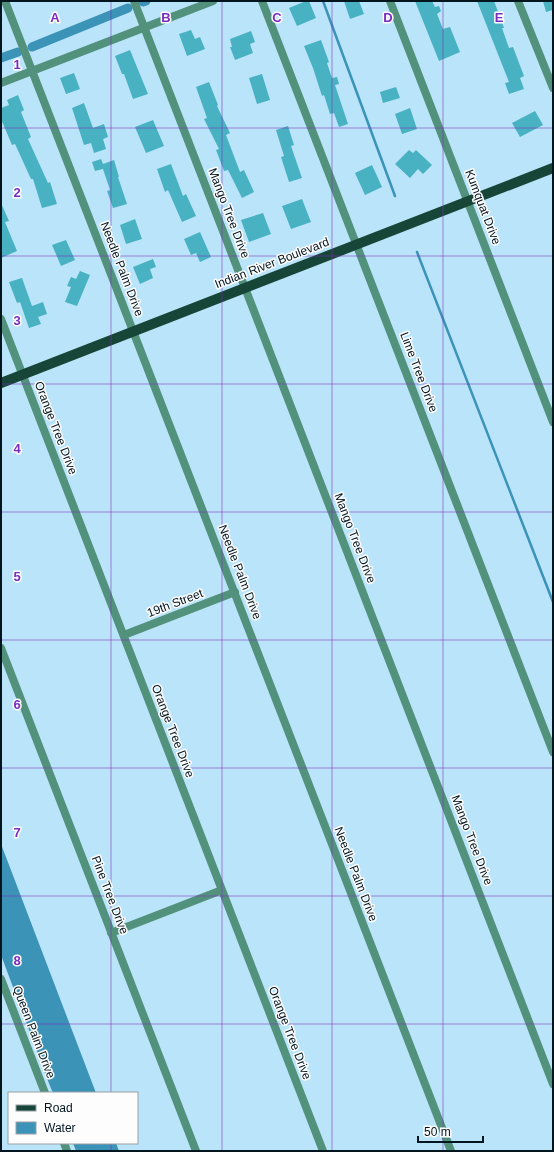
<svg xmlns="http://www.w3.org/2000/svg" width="554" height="1152" font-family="Helvetica,sans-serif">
<rect width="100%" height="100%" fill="#b9e4f9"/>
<!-- water -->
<path fill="#3c93b8" d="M1 844 96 1093H53L50 1086 1 955Z
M73 1143H116L119 1151H76Z"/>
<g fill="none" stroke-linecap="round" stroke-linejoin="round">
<!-- stream -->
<path stroke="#3c93b8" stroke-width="2.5" d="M323 1 395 196
M417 252 553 602"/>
<!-- canal -->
<path stroke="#3c93b8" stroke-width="9" d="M143 2 146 1
M32 47 128 8
M1 58 18 52"/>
</g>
<!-- building -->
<path fill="#48b2c3" d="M306 1H309L316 18 297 26 289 8Z
M344 1H359L364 14 350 19Z
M415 1H432L435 7 439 6 441 11 437 14 443 29 450 27 460 52 439 61Z
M477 1H494L504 28H502L509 48 513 47 524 76 520 78 524 89 509 94 505 83 509 82Z
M543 1H553V10L546 12Z
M191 30 195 39 200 37 205 49 187 56 179 34Z
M251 31 255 42 250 44 253 53 235 60 230 47H232L230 39Z
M321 40 329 62 327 63 332 78 337 77 339 84 335 85 348 124 339 127 334 113 330 114 324 95 322 96 313 68 304 46Z
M130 50 148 94 133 99 124 74H122L115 56Z
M74 73 80 89 66 94 60 78Z
M262 74 270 100 257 104 249 78Z
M209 82 218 105 217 106 230 133 226 135 240 172 244 170 254 192 242 198 228 170 224 171 216 150 219 149 204 119 207 118 196 87Z
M396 87 400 98 383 103 380 92Z
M18 95 24 110 21 112 31 137 28 139 48 183 50 182 57 204 42 208 33 179H31L15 144 12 145 1 119V108L9 105 7 100Z
M84 103 93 128 104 124 108 137 103 139 106 149 94 153 91 143 84 145 72 108Z
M410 108 417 129 402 134 395 114Z
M535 111 543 125 520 137 512 123Z
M153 120 164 146 146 153 135 127Z
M288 126 294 145 291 146 302 178 289 182 281 157 284 156 276 130Z
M409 150 413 153 416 150 432 165 423 174 418 169 410 178 395 164Z
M101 159 103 164 114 160 119 177H118L127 204 113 208 107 191 110 190 103 169 95 171 92 162Z
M171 164 183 196 186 194 196 216 182 222 168 190 165 192 157 169Z
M372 165 382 187 365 195 355 173Z
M302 199 311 222 291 229 282 206Z
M1 203 9 221 5 222 17 251 1 258Z
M263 213 271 234 249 242 241 220Z
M135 219 142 239 126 244 120 225Z
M200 232 211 257 200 262 196 253 191 255 184 239Z
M66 240 75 260 61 266 52 245Z
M153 259 156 267 150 269 153 278 140 284 133 267Z
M80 271 90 275 77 306 65 302 71 287 67 286 71 277 76 279Z
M22 278 32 306 43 302 47 314 38 317 41 324 29 328 20 302 17 303 9 282Z"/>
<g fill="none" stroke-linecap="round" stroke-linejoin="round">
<!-- minor -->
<path stroke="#52917c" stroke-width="8" d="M5 1 451 1151
M134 1 553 1084
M262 1 553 752
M390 1 553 422
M518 1 553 88
M1 83 213 1
M1 319 323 1151
M124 635 235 592
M1 648 196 1151
M111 933 222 890
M1 979 45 1093
M64 1143 67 1151"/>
<!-- major -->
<path stroke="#174537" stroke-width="10" d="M1 383 553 168"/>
</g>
<!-- grid -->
<path fill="none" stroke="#7b2cbf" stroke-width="1" stroke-opacity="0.55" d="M111 1V1093M222 1V1151M332 1V1151M443 1V1151M1 128H553M1 256H553M1 384H553M1 512H553M1 640H553M1 768H553M1 896H553M1 1024H553M111 1143V1151"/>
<g text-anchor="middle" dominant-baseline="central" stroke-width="3" stroke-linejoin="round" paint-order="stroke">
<!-- street labels -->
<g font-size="12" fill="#01151f" stroke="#fdfdfd">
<text transform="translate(483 207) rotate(69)">Kumquat Drive</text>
<text transform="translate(229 213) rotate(69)">Mango Tree Drive</text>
<text transform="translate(272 263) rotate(-21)">Indian River Boulevard</text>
<text transform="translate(122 269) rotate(69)">Needle Palm Drive</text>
<text transform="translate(419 372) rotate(69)">Lime Tree Drive</text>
<text transform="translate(56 428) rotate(69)">Orange Tree Drive</text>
<text transform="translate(355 538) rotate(69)">Mango Tree Drive</text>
<text transform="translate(240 572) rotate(69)">Needle Palm Drive</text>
<text transform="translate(175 603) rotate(-21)">19th Street</text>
<text transform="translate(173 731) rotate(69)">Orange Tree Drive</text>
<text transform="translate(472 840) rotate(69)">Mango Tree Drive</text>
<text transform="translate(356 874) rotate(69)">Needle Palm Drive</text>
<text transform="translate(110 895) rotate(69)">Pine Tree Drive</text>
<text transform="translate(34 1032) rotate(69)">Queen Palm Drive</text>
<text transform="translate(290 1033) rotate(69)">Orange Tree Drive</text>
</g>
</g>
<g font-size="13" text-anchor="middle" font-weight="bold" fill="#7b2cbf" stroke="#fdfdfd" stroke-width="3" stroke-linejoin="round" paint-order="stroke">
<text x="55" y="22">A</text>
<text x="166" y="22">B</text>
<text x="277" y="22">C</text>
<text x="388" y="22">D</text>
<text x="499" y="22">E</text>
<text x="17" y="69">1</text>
<text x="17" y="197">2</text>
<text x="17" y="325">3</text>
<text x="17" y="453">4</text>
<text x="17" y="581">5</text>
<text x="17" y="709">6</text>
<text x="17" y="837">7</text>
<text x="17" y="965">8</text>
</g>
<!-- border -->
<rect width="554" height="1152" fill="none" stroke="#01151f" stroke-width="4"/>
<!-- legend -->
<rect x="8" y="1092" width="130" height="52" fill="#fdfdfd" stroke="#98a0a4"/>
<rect x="16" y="1105" width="20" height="6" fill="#174537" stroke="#98a0a4"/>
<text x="44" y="1112" font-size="12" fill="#01151f">Road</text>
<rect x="16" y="1122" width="20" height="12" fill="#3c93b8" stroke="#98a0a4"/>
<text x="44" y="1132" font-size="12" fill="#01151f">Water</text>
<!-- scale -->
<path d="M418 1136v6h65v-6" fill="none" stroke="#01151f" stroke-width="2"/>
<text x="424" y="1136" font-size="12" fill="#01151f" stroke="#fdfdfd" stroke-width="3" paint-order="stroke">50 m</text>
</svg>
